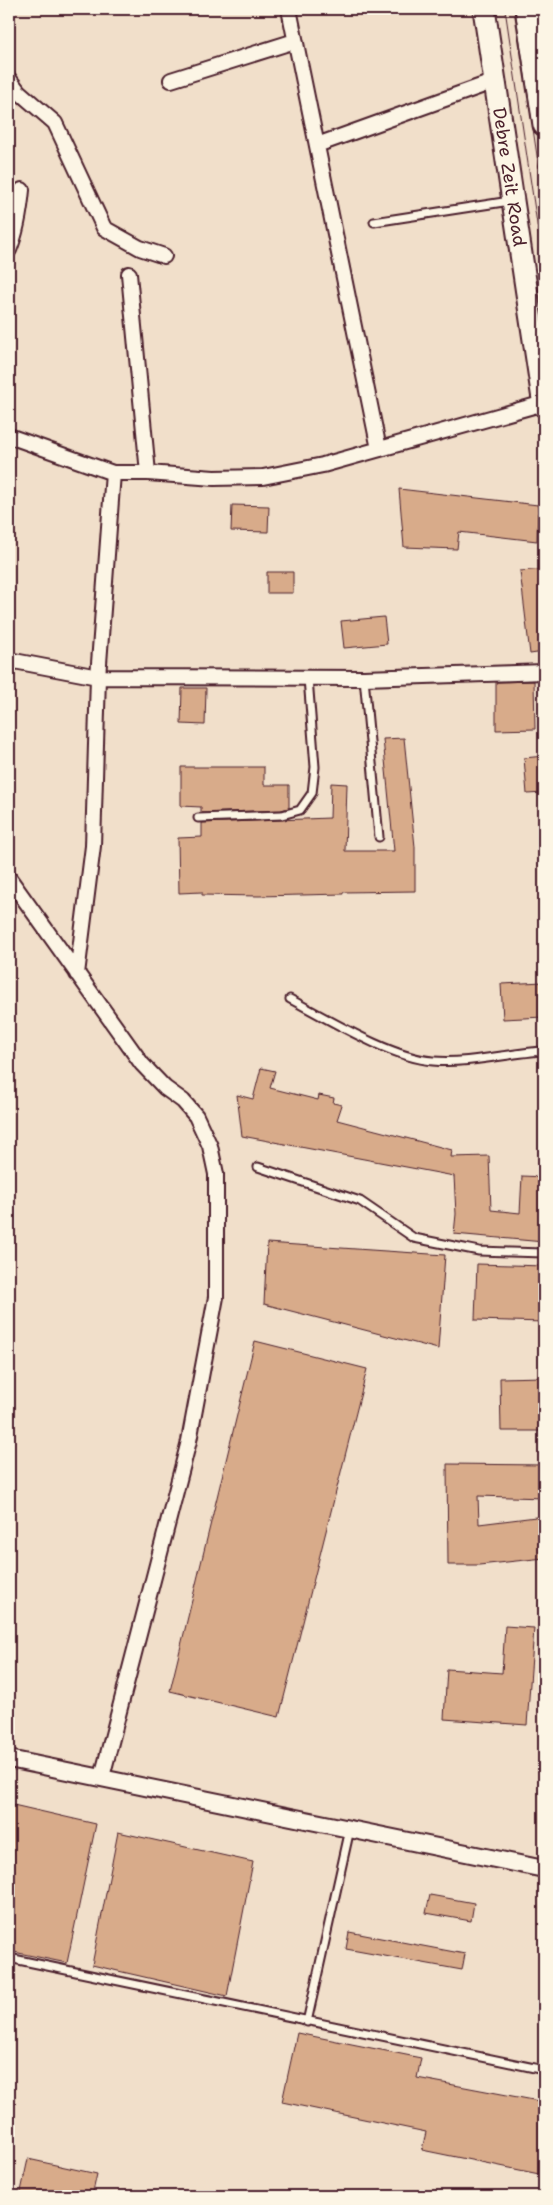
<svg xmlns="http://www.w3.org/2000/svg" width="553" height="2205" font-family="'Shantell Sans',sans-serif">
<rect width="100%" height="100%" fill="#f1dfca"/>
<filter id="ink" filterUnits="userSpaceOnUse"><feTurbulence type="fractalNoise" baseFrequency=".02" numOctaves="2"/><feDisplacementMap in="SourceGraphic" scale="10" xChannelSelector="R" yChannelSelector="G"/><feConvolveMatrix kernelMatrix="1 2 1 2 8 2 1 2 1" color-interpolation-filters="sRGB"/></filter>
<g filter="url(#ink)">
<!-- building -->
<path fill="#d8ab8a" stroke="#4a1f2b" d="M399 489 538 505 537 541 459 532 457 549 404 547Z
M232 505 269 506 268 532 231 531Z
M544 569V652L530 654 520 571Z
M267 572H293V593H267Z
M384 617 387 644 344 648 341 621Z
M534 681 535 729 496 730V682Z
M182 688H206L205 725 181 724Z
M404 738 415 847V891L343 892V894L259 896 202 895V892L179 893 178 838 202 837V823L330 818 331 783 347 784 345 851H394L383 739Z
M544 756V793L527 794 524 758Z
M181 767H264V785H289V808L281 810 201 813V807L181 806Z
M544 982V1017L503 1019 501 984Z
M261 1068 275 1071 270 1088 318 1100 319 1095 334 1098 333 1103 342 1105 337 1120 452 1150 451 1157 489 1156 491 1210 520 1213 522 1176 544 1177V1242L454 1234 456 1214 454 1176 242 1136 237 1095 253 1099Z
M267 1243 445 1255 438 1349 264 1304Z
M477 1264 544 1266V1322L475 1320Z
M255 1341 367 1369 279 1717 170 1691Z
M544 1377V1431H501L500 1378Z
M447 1464 544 1465V1498L478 1496 479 1524 544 1516V1558L479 1565H448Z
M505 1626 534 1628 527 1725 444 1719 447 1669 502 1673Z
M9 1804 96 1824 67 1963 9 1951Z
M118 1832 253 1862 227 1996 92 1965Z
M430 1895 474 1903 471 1921 426 1913Z
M349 1932 465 1954 462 1970 346 1949Z
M297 2033 421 2058 417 2078 544 2102V2175L422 2150 426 2132 282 2102Z
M28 2159 97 2174 92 2196H20Z"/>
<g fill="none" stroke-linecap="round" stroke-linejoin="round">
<!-- service casing -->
<g stroke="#4a1f2b" stroke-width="11">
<path id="service" d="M374 222 510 201
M364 678 379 837
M198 818 282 815 300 810 312 793 315 767 308 678
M290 999C328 1019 391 1058 433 1061 470 1064 508 1053 544 1051
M258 1167 360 1201 414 1238 479 1251 544 1253
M9 1958 544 2070
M307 2022 350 1829"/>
</g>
<!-- minor casing -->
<g stroke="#4a1f2b" stroke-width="18">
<path id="minor" d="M289 9 379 449
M9 79 18 91 55 123 104 228 140 248 164 256
M171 80 295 41
M317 145 495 81
M9 250C17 231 20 211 22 190
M129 274 148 473
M9 436 113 473H148L214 478 263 477 323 465 544 403
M9 660 98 677 364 678 544 672
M9 878 142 1064 165 1088 183 1101 196 1116 210 1146 216 1174V1297L189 1441 102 1777
M77 974 93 846 98 677 113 473"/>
</g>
<!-- tertiary casing -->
<g stroke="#4a1f2b" stroke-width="20">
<path id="tertiary" d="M9 1759 544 1869"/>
</g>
<!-- primary casing -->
<g stroke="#4a1f2b" stroke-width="25">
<g id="primary">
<path id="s1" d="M484 9 544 406"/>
<path d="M526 9 544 125"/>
</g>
</g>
<!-- service -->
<use href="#service" stroke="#fcf5e5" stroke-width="7"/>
<!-- minor -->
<use href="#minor" stroke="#fcf5e5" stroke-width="14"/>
<!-- tertiary -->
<use href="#tertiary" stroke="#fcf5e5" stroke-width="16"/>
<!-- primary -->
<use href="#primary" stroke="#fcf5e5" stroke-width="21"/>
<!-- tram -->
<path stroke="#4a1f2b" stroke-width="1" d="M505 9 544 271
M515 9 544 202"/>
</g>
</g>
<g text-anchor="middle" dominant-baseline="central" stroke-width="4" stroke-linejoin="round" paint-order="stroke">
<!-- street labels -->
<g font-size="18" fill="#4a1f2b" stroke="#fcf5e5">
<text stroke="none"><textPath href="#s1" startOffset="170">Debre Zeit Road</textPath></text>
</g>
</g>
<!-- margin -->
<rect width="553" height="2205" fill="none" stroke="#fcf5e5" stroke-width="30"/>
<rect x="15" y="15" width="523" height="2175" fill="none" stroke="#4a1f2b" stroke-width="2" filter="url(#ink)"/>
</svg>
